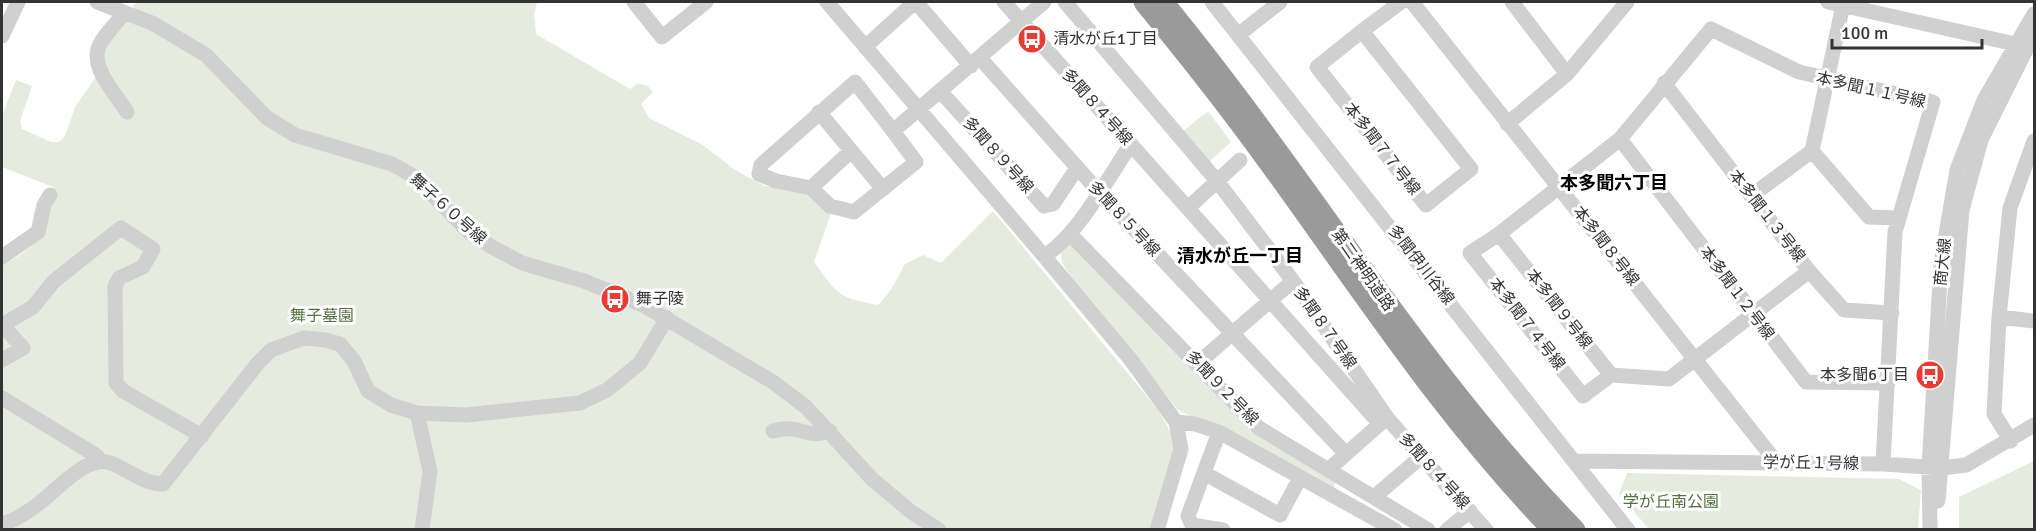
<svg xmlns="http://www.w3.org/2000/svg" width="2036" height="531" font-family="Signika,'Noto Sans JP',sans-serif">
<rect width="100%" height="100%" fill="#fff"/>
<!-- green -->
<path fill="#e5ecdf" d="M138 2H537L534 15 536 34 630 89 638 83 648 86 653 92 641 104 649 118 703 145 735 170 765 186 809 192 831 213 814 262C837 294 838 298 878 305L891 290 905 264 923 255 941 263 993 211 1159 411 1171 433 1174 447 1151 529 2 530V265C37 248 52 229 53 187L2 167V115L16 80 32 86 20 121 22 129 51 142H59L65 136 75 107 97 75 101 48 126 17H145L132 6Z
M1208 111 1231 142 1207 164 1181 133Z
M1071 240 1223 398 1337 480 1333 489 1178 410 1078 287 1062 263 1061 253Z
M2034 461V529H1959V497Z
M1627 473 1899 479 1921 490 1918 529H1649L1619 494Z"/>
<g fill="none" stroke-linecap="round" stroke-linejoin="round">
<!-- minor -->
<path stroke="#d0d0d0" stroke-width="15" d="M97 2 152 23 206 55 267 118 295 135 392 164 415 177 469 232 492 247 522 263 584 281 643 305 773 382 806 407 872 479 910 511 939 530
M634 2 662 37 706 2
M827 2 1044 256 1131 360 1176 422 1181 449 1157 530
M916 2 971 66
M1004 2 1380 424 1388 419 1486 530
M1065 2 1217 181 1293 281 1388 419
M1212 2 1628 530
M1412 2 1777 463
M1512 2 1567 74
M1828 2 2024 46
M124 13C117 23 106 33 100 44 88 66 116 94 127 112
M1362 31 1471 169 1426 205 1317 67Z
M1362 31 1401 2
M1238 35 1280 2
M2 36 18 2
M865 47 915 2
M980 58 1099 192 1346 454
M1664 83 1809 271 1844 310 1892 313
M941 92 1044 206 1053 204 1077 168
M819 112 883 189
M1507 124 1567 74 1627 2
M893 131 855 82 761 165 759 174 776 181 811 188 830 206 854 212 916 162 893 131 1044 2
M1620 139 1806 382 1888 383
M1812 151 1869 217 1898 218
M811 188 851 151
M1751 196 1812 151 1843 5
M1188 208 1240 160
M1070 234 1259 428 1428 530
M1499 234 1470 253 1583 396 1611 375
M1044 256C1077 237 1109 176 1131 144
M2 257 38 232 44 205 50 195
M1809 271 1669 379 1611 375 1499 234 1620 139 1711 29 1799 72 1933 102 1895 232 1883 464
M1999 317 2034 321
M2 360 23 348 6 329 7 322 33 307 54 281 121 228 153 249 143 267 119 278 115 286 116 383 123 391 202 436
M1198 363 1293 281
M2 398 97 456 100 461
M417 413 430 471 422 530
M1176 422 1195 424 1219 432 1395 530
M773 431C801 423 805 440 830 431
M1219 432 1188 516 1192 525 1223 530
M2011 441 1994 414 1999 317 2010 208 2034 141
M1576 461 1883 464 1941 468 1966 465 2034 425
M1329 469 1380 424
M1204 473 1280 515 1300 478
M1374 497 1421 457
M1938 501 1962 210 1981 140 2034 34
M2 524C40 514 69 467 98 462 116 458 138 484 163 484L258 363 271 350 304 338 325 340 340 344 354 361 368 391 391 405 417 413 466 415 580 403 607 390 640 363 667 318
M1447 530 1470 511
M1930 530 1929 467 1941 264 1957 170 1984 100 2034 14"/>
<!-- highway -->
<path stroke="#9a9a9a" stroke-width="21" d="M1144 2C1186 53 1228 106 1267 160 1359 286 1443 417 1553 530
M1163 2C1305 174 1418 369 1575 530"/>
</g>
<!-- icons -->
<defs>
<g id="bus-disc" transform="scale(1.5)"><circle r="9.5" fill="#e93b36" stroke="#fff"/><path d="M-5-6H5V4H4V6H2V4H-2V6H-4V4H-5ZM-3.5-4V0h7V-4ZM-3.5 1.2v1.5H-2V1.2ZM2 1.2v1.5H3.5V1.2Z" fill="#fff"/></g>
</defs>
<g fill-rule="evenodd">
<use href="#bus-disc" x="1032" y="39"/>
<use href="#bus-disc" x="615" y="299"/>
<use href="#bus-disc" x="1930" y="375"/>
</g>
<g text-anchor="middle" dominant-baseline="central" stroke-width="6" stroke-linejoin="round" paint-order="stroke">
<!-- poi labels -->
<g font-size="16" fill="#333" stroke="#fff" text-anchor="start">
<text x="1053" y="39">清水が丘1丁目</text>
<text x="636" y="299">舞子陵</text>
<text x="1909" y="375" text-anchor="end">本多聞6丁目</text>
</g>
<!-- street labels -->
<g font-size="16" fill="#333" stroke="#fff">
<text transform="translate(1871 90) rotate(13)">本多聞１１号線</text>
<text transform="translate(1097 107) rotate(48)">多聞８４号線</text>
<text transform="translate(1382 149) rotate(52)">本多聞７７号線</text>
<text transform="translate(998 155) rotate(48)">多聞８９号線</text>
<text transform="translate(448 209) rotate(42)">舞子６０号線</text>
<text transform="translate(1767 216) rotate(52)">本多聞１３号線</text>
<text transform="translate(1124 219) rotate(47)">多聞８５号線</text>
<text transform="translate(1606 246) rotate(52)">本多聞８号線</text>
<text transform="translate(1943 262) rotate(-84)">商大線</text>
<text transform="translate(1421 265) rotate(52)">多聞伊川谷線</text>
<text transform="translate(1363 270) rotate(55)">第二神明道路</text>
<text transform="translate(1737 293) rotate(53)">本多聞１２号線</text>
<text transform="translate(1559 309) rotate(52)">本多聞９号線</text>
<text transform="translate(1527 324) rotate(52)">本多聞７４号線</text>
<text transform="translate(1325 328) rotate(55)">多聞８７号線</text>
<text transform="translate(1222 388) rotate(46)">多聞９２号線</text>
<text transform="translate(1811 463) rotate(1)">学が丘１号線</text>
<text transform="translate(1434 471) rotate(48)">多聞８４号線</text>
</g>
<!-- park labels -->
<g font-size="16" fill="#51713e" stroke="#fff">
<text x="322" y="316">舞子墓園</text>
<text x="1671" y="502">学が丘南公園</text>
</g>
<!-- neighbourhood labels -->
<g font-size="18" font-weight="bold" fill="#000" stroke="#fff">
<text x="1614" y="183">本多聞六丁目</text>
<text x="1240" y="256">清水が丘一丁目</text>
</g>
</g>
<!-- border -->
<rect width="2036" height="531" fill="none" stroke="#333333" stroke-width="6"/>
<!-- scale -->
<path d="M1832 39v9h150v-9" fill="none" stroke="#333333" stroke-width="3"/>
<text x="1841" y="39" font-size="18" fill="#333333" stroke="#ffffff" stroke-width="4.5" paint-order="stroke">100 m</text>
</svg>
